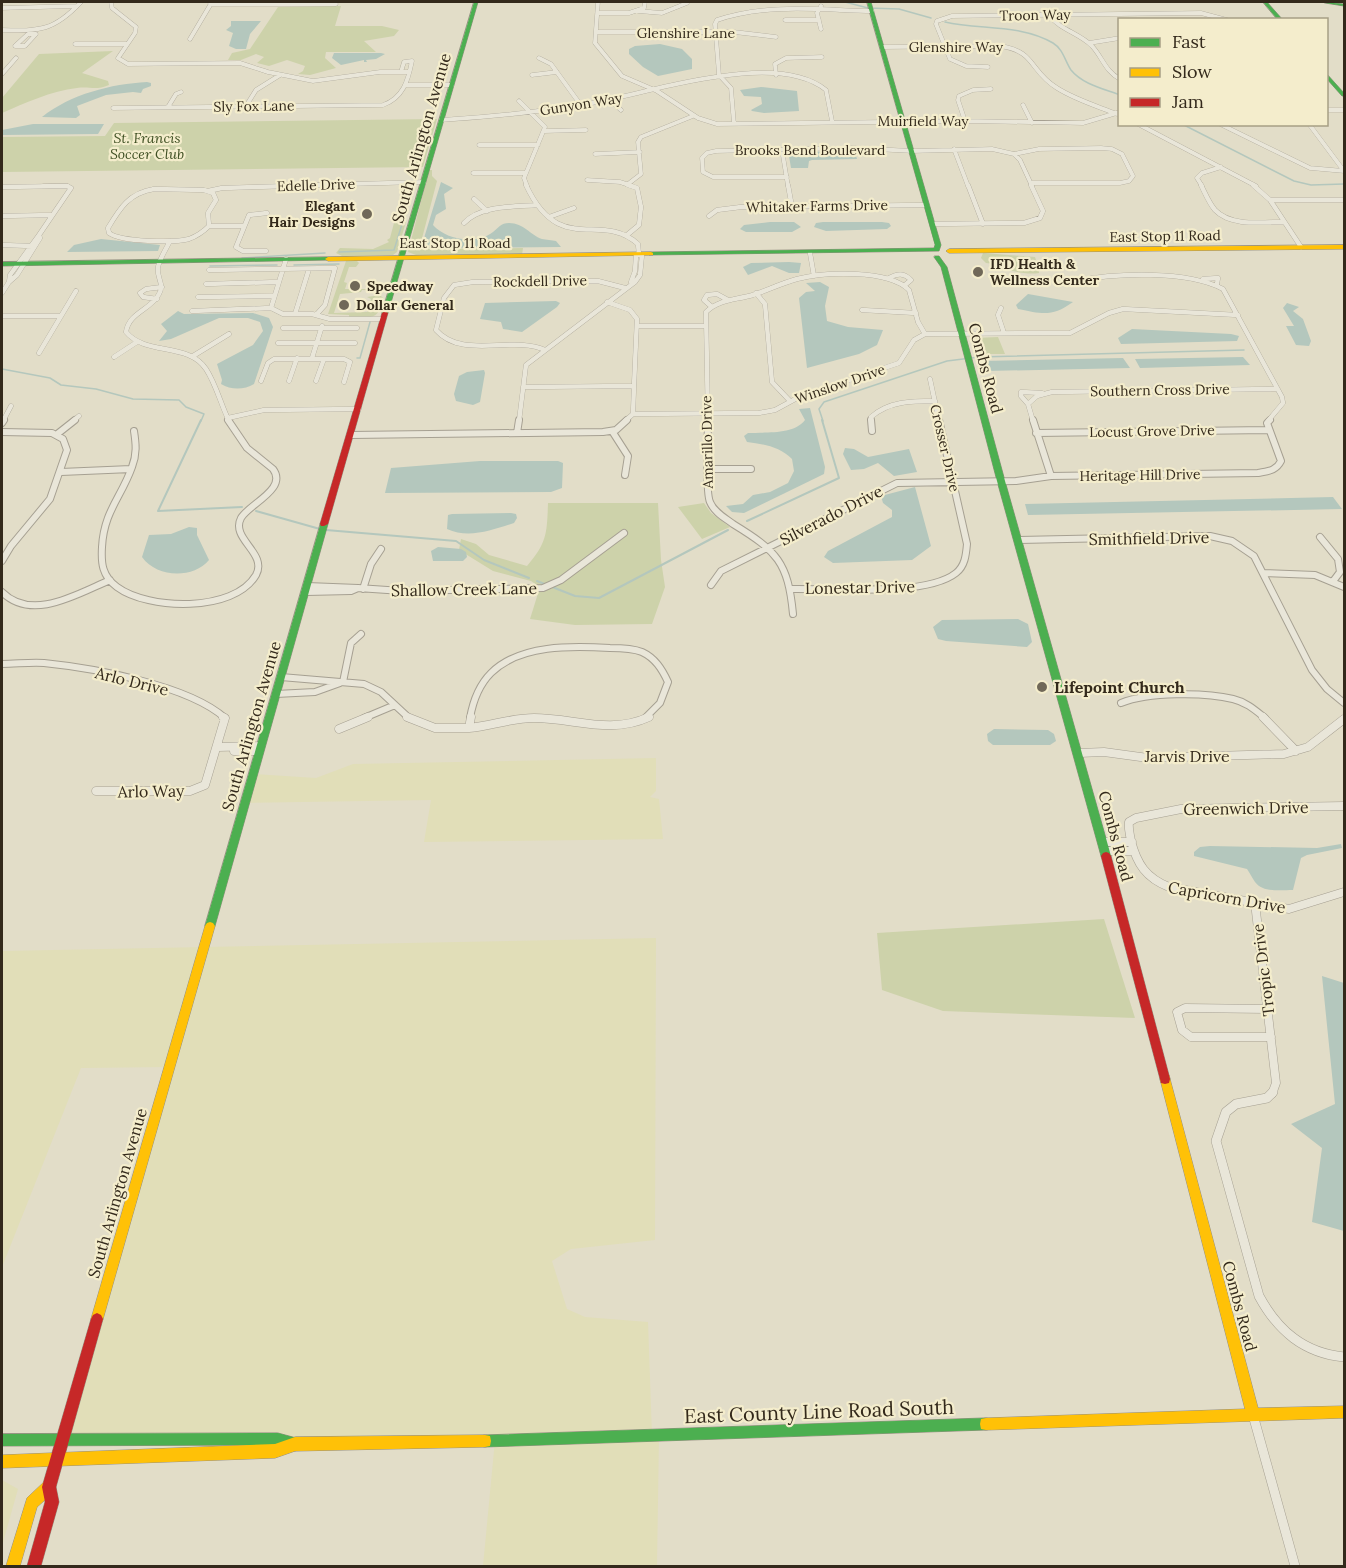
<svg xmlns="http://www.w3.org/2000/svg" width="1346" height="1568" font-family="Lora,serif">
<rect width="100%" height="100%" fill="#e2ddc8"/>
<!-- farmland -->
<path fill="#e1deb8" d="M656 758V791L650 797 659 799 663 839 424 842 431 800 245 803 253 774 316 778 353 764Z
M656 938 655 1240 571 1249 552 1261 567 1309 585 1317 648 1322 652 1435H659L657 1566H483L495 1440H63L169 1067 81 1068 2 1267V951Z
M2 1480 18 1489 2 1546Z"/>
<!-- green -->
<path fill="#cdd2aa" d="M341 6 335 26H382L399 30 394 36 364 41 376 52H326L325 58 336 68 310 75 298 74 303 71 305 66 287 60 269 66 257 63 264 57 256 54 241 60H228L232 53 250 49 278 7Z
M113 51 82 73 108 81 109 85C95 91 90 86 77 88 51 91 25 103 2 113V98L39 54Z
M437 119 423 167 2 172V137L105 136 114 123Z
M429 170H432V176L437 181 420 246 421 249 523 248 522 255H416L408 252Z
M402 221 406 222 397 252 393 255 342 256 336 253 340 248 373 249 389 242 387 240 390 238 394 223Z
M983 253 1035 257 1036 260 1029 263 1039 267V273C1027 275 1014 271 1003 269L1002 265 986 263 981 258Z
M346 261H357L359 263 356 267H349L344 282 347 283 345 289H375L379 284 389 286 381 291 362 290 361 292 340 294 334 313 367 312 371 299 367 297 380 295 384 299C377 322 371 317 349 317V315L328 314Z
M998 337 1005 354H980L976 338Z
M548 503H658L661 560 665 587 652 624 575 625 530 619 540 587 531 581 493 571 459 550 461 539 476 544 489 555 527 566C547 543 547 533 548 503Z
M704 503 711 513 730 527 702 539 678 507Z
M1104 919 1135 1018 943 1011 882 990 877 933Z"/>
<!-- water -->
<path fill="#b4c7bd" d="M231 21H261L250 34 246 49H236L229 46 233 33 226 30 231 26Z
M660 44 682 49 692 59V69L658 76 643 67 629 54V49L635 46Z
M334 53H381L385 54 376 59 366 60 367 62H364V60L341 65 332 58Z
M147 82 151 83V86L143 89 141 93 133 92 106 95 77 106 80 115 76 118 42 117C71 94 111 84 147 82Z
M761 87 797 91 799 111 764 113 752 111 751 110 762 104 761 97 744 96 740 90Z
M33 124H104L98 134 2 135V130Z
M848 151 855 152 857 159 812 160 809 161 808 168H791L789 156 794 152Z
M441 182 453 188 444 194 446 209 436 215 433 225C446 240 477 245 493 232 498 228 501 223 509 223 524 223 530 235 542 239 546 240 552 240 556 241L561 247 421 248Z
M770 222H794L801 227 792 232H746L740 229 744 225Z
M823 222H882L889 223 891 226 887 229 826 231 814 227 816 223Z
M101 239 160 245 158 251 67 252 74 245Z
M789 262 801 263 799 273H789L772 266 748 275 743 267 751 263Z
M820 282 829 287 825 306 827 321 848 327 883 330 877 345 859 354 807 368 799 298 806 292 815 291 806 283Z
M1028 294 1073 302C1052 317 1043 314 1018 309L1016 305Z
M556 301 560 303 557 307 522 332 503 329 501 322 480 319 485 303Z
M1287 303 1299 307 1293 311 1303 319 1311 341 1309 346 1296 345 1286 326H1294L1283 308Z
M178 311 184 314 253 313 269 318 273 327 254 384C244 390 231 390 221 384L222 380 217 364 253 345 263 331 260 322 248 318H219L171 339 159 341 167 331 161 324Z
M1132 329 1231 334 1239 336 1237 341 1121 344 1118 338Z
M1243 357 1250 365 1140 368 1135 359Z
M1123 358 1130 368 986 371 983 361Z
M484 370 485 373 480 402 473 405 456 401 454 394 459 376 467 372Z
M810 408 825 467 824 474 744 513 732 512 726 506 743 504 753 495 770 492 788 483 794 471 792 459C780 447 764 444 747 442L744 436 748 433C765 432 794 435 805 420L799 409Z
M845 448 854 449 868 457 909 449 917 472 894 476 878 463 864 469 851 470 843 454Z
M480 461H558L563 463 562 488 551 492 385 493 391 468Z
M915 487 931 546 912 560 833 563 824 557 828 551 892 517V510L883 503 881 496Z
M1333 497 1342 509 1028 515 1025 504Z
M511 513 516 514 517 518 514 523C492 530 469 539 447 529L448 515 452 514Z
M189 527 197 528V535L209 560C193 579 157 578 142 557L149 535 171 534Z
M438 547 461 549 466 552 467 557 463 561H433L431 551Z
M1018 619 1028 624 1032 642 1027 647 946 641 938 639 933 627 942 620Z
M994 729 1048 730 1054 734 1056 741 1050 745H993L988 741 987 734Z
M1341 844 1342 848 1307 855 1301 858 1293 890C1281 890 1263 893 1255 882 1252 878 1250 873 1247 869L1194 856V852L1200 847 1210 846 1317 848Z
M1322 976 1344 983V1231L1312 1222 1322 1148 1291 1124 1335 1104Z"/>
<g fill="none" stroke-linecap="round" stroke-linejoin="round">
<!-- stream-far1 -->
<path stroke="#b4c7bd" stroke-width="1.5" d="M845 2 868 8 899 9 931 18
M945 22C980 30 1021 24 1053 43 1063 49 1065 61 1071 70 1082 84 1104 89 1120 95
M1182 124 1294 181 1311 185 1344 184
M403 217 408 203
M339 252 394 250 403 221
M242 258 325 253
M294 265 339 264
M210 266 277 265
M357 358H360L370 322
M2 369 50 378 61 385 96 389 133 399 179 400 186 407 204 414 201 421
M823 421 819 409 824 402 947 361 979 357 1244 350"/>
<!-- stream -->
<path stroke="#b4c7bd" stroke-width="2" d="M201 420 158 511 242 507
M256 511 320 529
M747 521 839 478 822 420
M326 530 456 541 484 560 529 578
M537 581 575 596 599 598 728 530"/>
<!-- street-far4 casing -->
<g stroke="#a6a092" stroke-width="4.5">
<path id="street-far4" d="M111 2 112 8 136 27 135 33 118 58 128 64 240 63 268 72 313 81 380 72H409
M598 2 595 43 622 76 657 91 698 118 717 124 965 121 1083 123 1120 112
M210 4H336
M821 6 817 13 821 29
M2 8 77 6
M638 11 662 13 687 3
M598 13H629L644 8 645 2
M1049 15C1060 30 1079 33 1092 46 1103 58 1105 71 1120 79
M785 20H819
M2 30C40 31 54 31 81 2
M596 32H734L776 37
M28 34H36L25 46H15Z
M190 39 212 2
M1089 43 1120 38
M75 44H127
M883 47 1000 46C1036 51 1029 71 1057 88 1076 100 1097 106 1117 114
M539 58 551 64 580 104
M988 67 966 66 950 59 936 24 937 21 952 16 1201 13 1227 20
M2 74 16 58
M532 75 557 72
M776 75 775 64 786 58 822 57
M405 85H452
M610 100 621 110
M519 101 545 127 524 178 527 186
M1023 105 1032 123
M246 106 256 90 280 75
M168 107 176 94 181 92
M113 108 383 105C403 98 408 81 412 61L404 62 401 72
M1326 110H1344
M441 120C490 117 538 112 586 104 646 95 774 48 826 90L832 121
M965 121 958 100 959 96 973 90 991 89
M734 124 731 88 719 75 715 24 717 20C768 3 819 10 872 11
M1138 124 1256 186
M1220 124 1310 168 1344 171
M1309 124 1344 171
M545 131 586 130
M479 145H538
M954 149 968 186
M782 150 788 186
M595 154 640 152
M1014 154 1020 160 1032 186
M473 173H525
M787 177H713L703 172 702 158 707 153 716 151 853 148 913 151 992 149 1014 154 1039 149 1101 148 1112 149 1122 154 1133 176 1129 181 1120 183H1031
M587 180 620 182 632 186
M628 184 641 174 638 142 641 137 693 116
M43 186H68
M277 186 424 182
M1202 186 1197 178 1202 173 1221 167"/>
</g>
<!-- street-far3 casing -->
<g stroke="#a6a092" stroke-width="5">
<path id="street-far3" d="M526 185C560 258 600 210 638 244L639 255
M788 185 792 207
M968 185 983 224
M1201 185C1205 193 1209 203 1215 210 1231 227 1263 222 1284 222
M1253 185 1270 200 1301 247
M2 187 67 186 71 188 39 235
M154 189 204 190 213 193 216 200 208 213 209 226C203 232 197 236 189 239 174 243 121 242 109 233L108 228C120 208 129 193 154 189Z
M208 191 222 188 327 185
M474 199 487 211
M1270 200H1344
M2 216 52 215
M709 216 717 210 741 207 927 205
M549 217 574 208
M464 223C481 205 514 207 537 205
M933 224 1024 223 1040 218 1043 211 1031 185
M209 226H244
M39 235 40 238 17 275 9 282 10 275Z
M627 235 639 225 641 207 637 188 628 185
M170 241C166 249 160 258 158 267 156 277 165 284 159 294 151 310 129 312 126 332 146 356 188 342 206 369 216 384 221 405 229 421
M2 245 32 246
M266 251H243L236 247 249 215 267 213
M810 253 814 276
M209 270 335 268 325 305 316 315
M889 278C898 273 904 273 911 280L905 285
M1203 279 1218 278 1217 284
M1076 281C1115 273 1187 270 1223 289L1282 397 1283 403 1268 421
M631 282 635 271 636 255
M206 284 278 282
M2 293 9 282
M756 293 765 304 772 382 790 401
M198 297 273 296
M157 299 143 297 140 293 146 289 162 287
M607 302 630 310 637 319 634 386
M712 307 704 300 707 295 717 294 728 300
M271 308 283 314H312L330 319H383
M271 308 286 259
M1001 308 998 315 1004 333
M862 310 916 313
M192 311 271 308
M295 314 309 269
M2 316H61
M637 326H705
M283 328H357
M278 343H355
M545 350C512 335 462 360 436 330L444 298 454 285 473 282 598 281 625 288
M39 353 76 291
M193 356 229 334
M114 357 137 342
M312 358 322 326
M930 379 939 421
M261 381 268 363 274 359H344L350 362 344 382
M289 381 297 358
M316 381 324 359
M523 387 634 386 633 414 625 421
M1028 404 1037 396 1052 392 1277 389
M1028 404 1033 421
M1028 404 1021 396V392L1042 393
M633 414 759 413 775 410 799 397 899 363 914 340 925 334 1070 333 1109 313 1123 309 1238 315
M228 418 264 410 359 409
M3 421 11 406
M73 421 79 416
M519 421 526 365 635 282 640 275 642 255
M708 421 706 312C719 299 736 300 753 295 768 290 782 283 797 279 824 272 888 269 909 290L918 322 925 334
M871 421V417C889 401 912 401 935 401"/>
</g>
<!-- street-far2 casing -->
<g stroke="#a6a092" stroke-width="8">
<path id="street-far2" d="M708 420C708 436 705 491 710 502 714 512 725 518 733 524 777 551 788 562 793 614
M871 420 872 431
M1033 420 1051 476
M2 423 4 420
M134 431C136 444 137 454 132 467 121 498 104 511 102 547 101 563 102 576 117 587 148 610 234 613 256 575 268 553 230 539 241 518 249 504 288 489 273 469L247 448 228 420
M612 431 628 456 625 475
M2 432 52 433 63 439 67 450 50 499 11 546 2 561
M517 433 519 420
M1036 433 1268 430
M56 435 75 420
M351 435 603 432 616 430 627 420
M708 469H751
M61 472 131 469
M1320 537 1338 559 1340 572 1334 580
M1019 540 1210 536 1232 541 1254 556 1312 670 1327 689 1344 703
M1263 573 1315 575 1344 587
M711 585 721 571 897 483 1016 481 1051 476 1258 473C1268 471 1276 471 1281 461L1267 423 1270 420
M358 588 402 591 543 588 561 580 624 533
M363 589 371 564 381 549
M791 589C831 588 926 597 956 573 965 566 966 555 967 544L939 420
M2 592C32 622 77 594 110 580
M306 592 351 591 358 588 307 586
M2 664C16 664 30 662 44 663 93 668 188 685 225 718
M281 677 364 684 381 692 409 718
M343 682 351 643 361 634
M276 694 315 692 340 683
M1121 703C1148 692 1205 692 1233 699 1246 702 1255 710 1265 718
M364 718 395 705
M470 718C473 701 478 686 491 673 520 644 572 646 610 648 620 648 632 648 642 652 655 658 662 669 668 682L660 703 645 718
M528 718H540"/>
</g>
<!-- street-far1 casing -->
<g stroke="#a6a092" stroke-width="9">
<path id="street-far1" d="M407 717 435 728H469
M1263 717 1296 751
M469 728 471 717
M469 728C491 726 511 718 534 718 574 718 610 735 649 717
M339 729 368 717
M218 747 260 746
M234 751H259
M1079 753 1104 752 1148 758 1284 754 1308 747 1344 719
M96 791H190L205 785 225 718 223 717
M1344 806 1181 809 1136 818 1129 822C1128 829 1130 834 1131 841 1137 864 1146 878 1169 887L1289 909 1344 892
M1102 842H1132
M1104 851H1134
M1255 903 1276 1083 1272 1094
M1267 1009 1185 1008 1177 1012 1182 1030 1191 1037H1271"/>
</g>
<!-- street casing -->
<g stroke="#a6a092" stroke-width="10">
<path id="street" d="M1273 1092 1267 1098 1236 1104 1226 1112 1216 1141 1259 1296C1278 1331 1304 1353 1344 1357
M1253 1415 1295 1566"/>
</g>
<!-- fast casing -->
<g stroke="#969082" stroke-width="1">
<path id="fast" d="M474 2H478L388 313 383 314 382 313Z
M867 2H871L941 245 939 251 649 255V253L651 252 934 248 935 245Z
M1263 2H1267L1283 20H1278Z
M1323 2 1344 4V6L1325 3Z
M1326 73 1344 93V96H1342L1326 78Z
M935 256H939L947 267 1005 481 1111 856 1109 859H1103L1101 856 997 481 941 267 934 257Z
M328 257 330 258V260L2 266V262Z
M321 522H324L328 524 215 926 213 929 210 930 207 929 205 926Z
M986 1418 991 1419 992 1424 991 1429 986 1430 485 1447 480 1446 479 1441 480 1436 485 1435Z
M278 1433 300 1439 302 1444 300 1449 295 1451 278 1445 2 1446V1434Z"/>
</g>
<!-- slow casing -->
<g stroke="#969082" stroke-width="1">
<path id="slow" d="M1344 245V249L949 253 946 251 949 249Z
M651 252 653 253V255L328 261 325 259 328 257Z
M210 922 213 923 215 926 103 1319 101 1323 97 1325 93 1323 91 1319 205 926 207 923Z
M1165 1074 1169 1075 1170 1079 1258 1408 1344 1406V1418L986 1430 981 1429 980 1424 981 1419 986 1418 1245 1409 1160 1079 1161 1075Z
M485 1435 490 1436 491 1441 490 1446 485 1447 295 1451 275 1458 2 1468V1455L275 1444 295 1437Z
M49 1480 54 1482 56 1487 54 1492 37 1507 20 1566H6L27 1498 44 1482Z"/>
</g>
<!-- jam casing -->
<g stroke="#969082" stroke-width="1">
<path id="jam" d="M385 311 388 313 328 524 324 526H321L320 524 382 313Z
M1106 852 1109 853 1111 856 1170 1079 1169 1083 1165 1084 1161 1083 1160 1079 1101 856 1103 853Z
M97 1313 101 1315 103 1319 56 1487 59 1502 41 1566H27L45 1502 42 1487 91 1319 93 1315Z"/>
</g>
<!-- street-far4 -->
<use href="#street-far4" stroke="#e9e6d9" stroke-width="4"/>
<!-- street-far3 -->
<use href="#street-far3" stroke="#e9e6d9" stroke-width="4.5"/>
<!-- street-far2 -->
<use href="#street-far2" stroke="#e9e6d9" stroke-width="6"/>
<!-- street-far1 -->
<use href="#street-far1" stroke="#e9e6d9" stroke-width="8"/>
<!-- street -->
<use href="#street" stroke="#e9e6d9" stroke-width="9"/>
<!-- fast -->
<use href="#fast" fill="#4caf50" fill-rule="evenodd"/>
<!-- slow -->
<use href="#slow" fill="#ffc107" fill-rule="evenodd"/>
<!-- jam -->
<use href="#jam" fill="#c62828" fill-rule="evenodd"/>
</g>
<!-- markers -->
<g fill="#706858" stroke="#f4edcc" stroke-width="2">
<circle cx="367" cy="214" r="6"/>
<circle cx="978" cy="272" r="6"/>
<circle cx="355" cy="286" r="6"/>
<circle cx="344" cy="305" r="6"/>
<circle cx="1042" cy="687" r="6"/>
</g>
<g text-anchor="middle" dominant-baseline="central" stroke-width="4.5" stroke-linejoin="round" paint-order="stroke">
<!-- far-street labels -->
<g font-size="14" fill="#33291b" stroke="#f4edcc">
<text transform="translate(1035 15) rotate(-1)">Troon Way</text>
<text x="686" y="33">Glenshire Lane</text>
<text x="956" y="47">Glenshire Way</text>
<text transform="translate(581 104) rotate(-9)">Gunyon Way</text>
<text transform="translate(254 106) rotate(-1)">Sly Fox Lane</text>
<text x="923" y="121">Muirfield Way</text>
<text x="810" y="150">Brooks Bend Boulevard</text>
<text transform="translate(316 185) rotate(-2)">Edelle Drive</text>
<text transform="translate(817 206) rotate(-1)">Whitaker Farms Drive</text>
<text transform="translate(1165 236) rotate(-1)">East Stop 11 Road</text>
<text x="455" y="243">East Stop 11 Road</text>
<text transform="translate(540 281) rotate(-1)">Rockdell Drive</text>
<text transform="translate(840 384) rotate(-19)">Winslow Drive</text>
<text transform="translate(1160 390) rotate(-1)">Southern Cross Drive</text>
<text transform="translate(1152 431) rotate(-1)">Locust Grove Drive</text>
<text transform="translate(707 442) rotate(-91)">Amarillo Drive</text>
<text transform="translate(945 448) rotate(77)">Crosser Drive</text>
<text transform="translate(1140 475) rotate(-1)">Heritage Hill Drive</text>
</g>
<!-- far-park labels -->
<g font-size="14" font-style="italic" fill="#3e4f22" stroke="#f4edcc">
<text x="147" y="138">St. Francis<tspan x="147" dy="16">Soccer Club</tspan></text>
</g>
<!-- far-poi labels -->
<g font-size="14" font-weight="bold" fill="#33291b" stroke="#f4edcc" text-anchor="start">
<text x="355" y="206" text-anchor="end">Elegant<tspan x="355" dy="16">Hair Designs</tspan></text>
<text x="990" y="264">IFD Health &amp;<tspan x="990" dy="16">Wellness Center</tspan></text>
<text x="367" y="286">Speedway</text>
<text x="356" y="305">Dollar General</text>
</g>
<!-- street labels -->
<g font-size="16" fill="#33291b" stroke="#f4edcc">
<text transform="translate(421 138) rotate(-74)">South Arlington Avenue</text>
<text transform="translate(986 368) rotate(75)">Combs Road</text>
<text transform="translate(831 515) rotate(-27)">Silverado Drive</text>
<text transform="translate(1149 538) rotate(-1)">Smithfield Drive</text>
<text transform="translate(860 587) rotate(-1)">Lonestar Drive</text>
<text transform="translate(464 589) rotate(-1)">Shallow Creek Lane</text>
<text transform="translate(132 681) rotate(14)">Arlo Drive</text>
<text transform="translate(251 726) rotate(-74)">South Arlington Avenue</text>
<text x="1187" y="756">Jarvis Drive</text>
<text transform="translate(151 791) rotate(-1)">Arlo Way</text>
<text transform="translate(1246 808) rotate(-1)">Greenwich Drive</text>
<text transform="translate(1116 836) rotate(75)">Combs Road</text>
<text transform="translate(1227 897) rotate(10)">Capricorn Drive</text>
<text transform="translate(1263 970) rotate(-97)">Tropic Drive</text>
<text transform="translate(117 1193) rotate(-74)">South Arlington Avenue</text>
<text transform="translate(1240 1306) rotate(75)">Combs Road</text>
</g>
<!-- poi labels -->
<g font-size="16" font-weight="bold" fill="#33291b" stroke="#f4edcc" text-anchor="start">
<text x="1054" y="687">Lifepoint Church</text>
</g>
<!-- near-street labels -->
<g font-size="20" fill="#33291b" stroke="#f4edcc">
<text transform="translate(819 1411) rotate(-2)">East County Line Road South</text>
</g>
</g>
<!-- border -->
<rect width="1346" height="1568" fill="none" stroke="#33291b" stroke-width="6"/>
<!-- legend -->
<rect x="1118" y="18" width="210" height="108" fill="#f4edcc" stroke="#a79f85" stroke-width="1.5"/>
<rect x="1130" y="38" width="30" height="9" fill="#4caf50" stroke="#a79f85" stroke-width="1.5"/>
<text x="1172" y="48" font-size="18" fill="#33291b">Fast</text>
<rect x="1130" y="68" width="30" height="9" fill="#ffc107" stroke="#a79f85" stroke-width="1.5"/>
<text x="1172" y="78" font-size="18" fill="#33291b">Slow</text>
<rect x="1130" y="98" width="30" height="9" fill="#c62828" stroke="#a79f85" stroke-width="1.5"/>
<text x="1172" y="108" font-size="18" fill="#33291b">Jam</text>
</svg>
